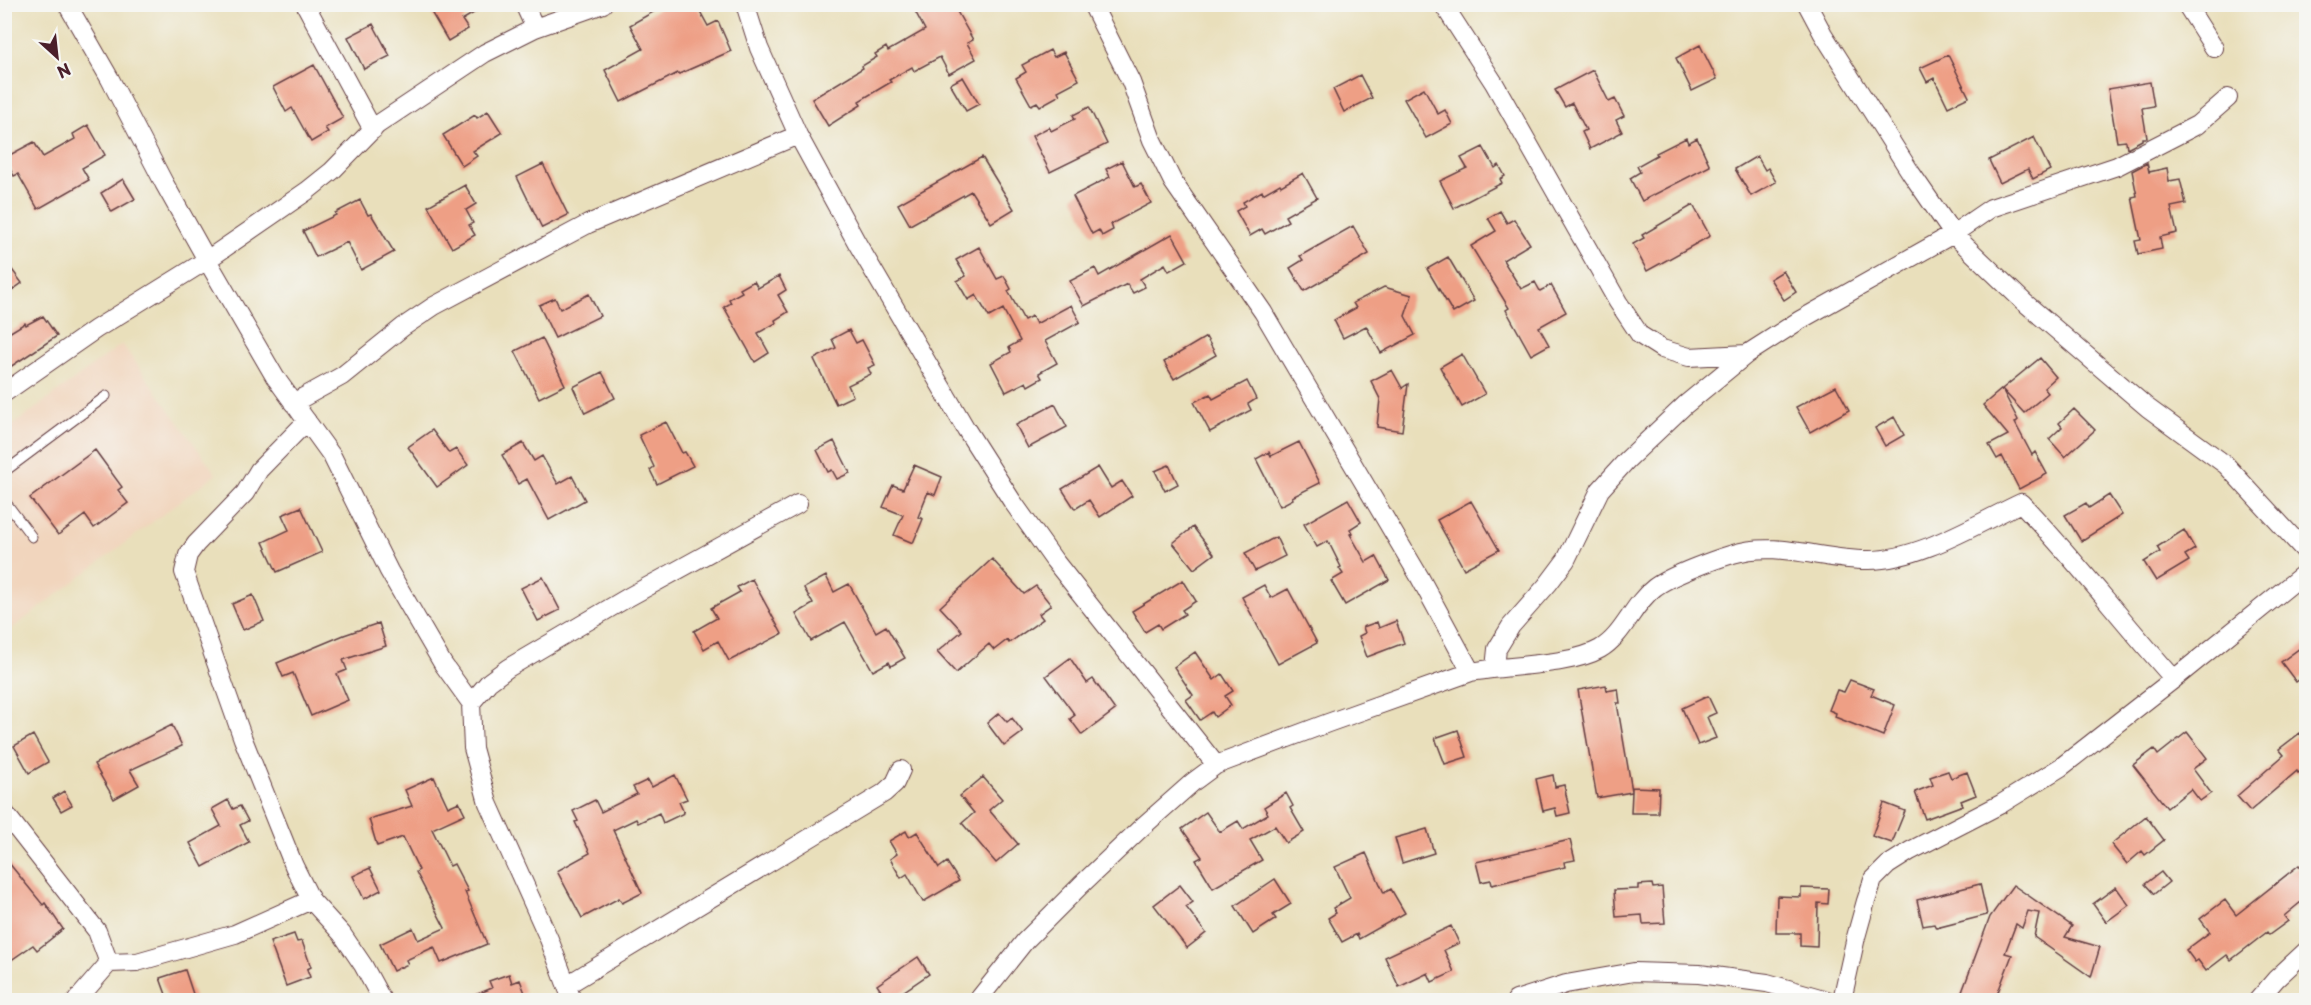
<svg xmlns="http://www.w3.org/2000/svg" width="2311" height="1005" font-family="'Playpen Sans',sans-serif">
<rect width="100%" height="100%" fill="#f6f6f2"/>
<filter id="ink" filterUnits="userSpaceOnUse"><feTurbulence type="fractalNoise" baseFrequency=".0167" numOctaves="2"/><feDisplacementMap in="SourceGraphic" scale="12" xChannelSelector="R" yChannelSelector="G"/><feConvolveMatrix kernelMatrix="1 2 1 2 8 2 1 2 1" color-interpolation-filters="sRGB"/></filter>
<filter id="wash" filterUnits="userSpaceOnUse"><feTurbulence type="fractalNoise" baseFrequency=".008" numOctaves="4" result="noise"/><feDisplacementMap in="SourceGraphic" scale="24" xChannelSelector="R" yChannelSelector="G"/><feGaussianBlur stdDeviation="1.35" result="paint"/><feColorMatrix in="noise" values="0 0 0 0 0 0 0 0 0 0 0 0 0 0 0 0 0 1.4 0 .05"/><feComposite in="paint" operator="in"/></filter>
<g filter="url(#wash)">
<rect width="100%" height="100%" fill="#e9dfbb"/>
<!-- built -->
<path fill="#f1d5bd" d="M122 344 216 474 5 634V431Z"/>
<g id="blocks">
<!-- building -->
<path fill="#ee9f85" d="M445 4H489L462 20 468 29 448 41 431 12Z
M667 4H696L708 26 718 21 731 51 679 74 678 73 621 102 605 70 643 49 630 25Z
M927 4H947L950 11 955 8 973 40 967 43 976 59 949 74 940 57 914 71 912 67 889 80 891 82 859 101 861 105 828 126 812 99 863 68 862 66 877 57 875 54 886 47 888 51 925 30 915 11Z
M373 24 390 56 364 69 348 37Z
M1700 45 1717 79 1692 91 1676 58Z
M1050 50 1054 57 1064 52 1079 80 1058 91 1060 95 1040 106 1037 102 1031 105 1016 78 1026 72 1022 65Z
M1948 55 1969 97 1948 107 1934 78 1927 82 1920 68Z
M314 65 343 118 325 128 328 132 311 142 292 108 286 112 273 87Z
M1593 70 1609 102 1615 99 1624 116 1616 120 1622 132 1590 149 1582 132 1586 130 1572 103 1565 107 1555 90Z
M1360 75 1372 98 1344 112 1333 89Z
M963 77 979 104 966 111 950 84Z
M2150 82 2154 106 2142 108 2147 138H2142V140L2127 148 2126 141 2117 142 2108 89Z
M1424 88 1438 114 1445 110 1452 124 1426 138 1404 99Z
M1089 107 1107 144 1050 172 1032 136 1049 127 1051 131 1075 119 1073 115Z
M488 111 502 133 473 151 477 156 462 166 443 135 475 115 477 118Z
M88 125 105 155 82 168 89 180 38 209 18 174 14 176 4 158 34 142 43 157 75 139 73 134Z
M2034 137 2050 170 2033 179 2028 169 2000 183 1989 160Z
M1686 138 1688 143 1697 138 1710 166 1642 201 1630 178 1640 172 1637 166 1657 155 1656 153Z
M1483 147 1495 168 1499 165 1505 176 1500 179 1502 183 1454 208 1440 181 1467 168 1461 158Z
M1757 156 1765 170 1768 168 1776 182 1751 196 1735 169Z
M982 157 1014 209 991 223 971 191 910 225 898 204Z
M1122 161 1135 187 1141 184 1151 203 1111 224 1113 230 1102 236 1099 230 1092 234 1073 196 1110 177 1106 169Z
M2147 163 2149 172 2167 168 2169 181 2180 179 2186 204 2171 207 2177 233 2160 237 2162 249 2138 254 2135 241 2141 240 2132 197 2137 196 2132 171Z
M543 164 568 215 542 228 517 177Z
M1303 173 1317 198 1285 216 1288 221 1265 234 1262 229 1250 236 1236 211 1245 206 1243 202 1262 191 1263 194 1280 184 1281 186Z
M123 179 135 199 112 212 101 193Z
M465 185 476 204 466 210 473 223 469 225 475 235 452 248 428 206Z
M360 200 368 215 371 214 394 252 361 270 347 242 316 257 303 231 336 215 335 213Z
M1693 205 1710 236 1647 271 1633 244 1644 238 1642 235Z
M1500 211 1507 223 1514 219 1530 244 1503 260 1521 289 1535 282 1540 291 1551 285 1566 312 1539 327 1549 345 1531 355 1506 310 1509 308 1471 246 1496 231 1488 218Z
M1353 226 1369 254 1304 291 1290 268 1303 260 1300 256Z
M1172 234 1187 261 1169 271 1165 264 1140 279 1145 287 1133 293 1127 284 1084 306 1070 281 1095 268 1099 276Z
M979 247 997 279 1004 276 1011 289 1008 291 1024 320 1032 316 1036 324 1071 305 1080 322 1045 341 1057 363 1039 373 1042 378 1028 386 1026 382 1006 392 991 363 1011 352 1009 347 1020 341 1003 309 989 317 976 295 968 300 957 281 966 276 956 260Z
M1448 257 1474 301 1453 313 1427 269Z
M4 259 22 283 4 296Z
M1783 271 1796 292 1784 300 1770 279Z
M779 276 786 290 778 295 788 312 775 320 776 323 758 333 769 353 755 362 724 307 731 303 729 299 742 292 740 289 754 281 758 288Z
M1384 287 1412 295 1405 316 1415 335 1381 353 1366 326 1343 338 1334 320 1356 308 1353 303Z
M589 294 600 316 555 338 539 305 555 298 560 309Z
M43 316 57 336 4 371V336L25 323 26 325Z
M849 330 856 343 862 340 875 365 868 368 871 374 848 385 853 396 836 404 814 359 836 348 832 339Z
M1206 337 1216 355 1174 379 1164 362Z
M542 338 565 385 539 398 515 351Z
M1462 354 1485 394 1462 407 1440 367Z
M2040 358 2056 377 2044 388 2048 393 2024 413 2002 389Z
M1392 370 1402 388 1408 384 1402 431 1377 427 1380 399 1371 381Z
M602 372 615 398 585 413 573 387Z
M1247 381 1256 399 1248 404 1251 410 1210 432 1194 402 1210 394 1213 399Z
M1836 386 1849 410 1810 432 1796 407Z
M2002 389 2018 420 2015 423 2032 455 2035 452 2047 474 2019 489 2002 456 1997 459 1989 445 2008 435 1983 405Z
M1055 404 1067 427 1028 448 1016 425Z
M2074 409 2095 430 2065 457 2049 439 2062 427 2059 423Z
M1894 417 1904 435 1885 446 1875 428Z
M666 422 682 453 685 452 693 466 657 484 650 470 654 467 639 435Z
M432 430 449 453 456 449 468 465 437 487 408 447Z
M834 441 850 473 837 479 832 470 828 472 817 450Z
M1299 442 1320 483 1292 497 1293 499 1280 506 1256 459 1269 452 1271 456Z
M523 443 534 461 542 456 558 484 572 476 585 500 549 520 527 479 518 484 502 455Z
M95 450 122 487 118 490 128 503 94 528 85 515 58 535 30 498Z
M914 465 942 477 935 495 928 492 918 517 923 519 913 543 894 535 903 515 883 507 893 485 903 489Z
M1169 465 1178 484 1165 491 1155 471Z
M1098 467 1111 488 1122 481 1132 496 1100 517 1089 500 1075 509 1062 489Z
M2109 495 2122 515 2081 541 2065 515 2086 503 2089 508Z
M1348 499 1361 522 1350 529 1352 533 1350 534 1366 562 1376 556 1389 580 1345 605 1331 581 1343 574 1339 568 1341 567 1328 541 1317 547 1304 524Z
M1471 501 1499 550 1464 569 1437 520Z
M301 507 322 552 277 572 263 542 289 530 282 515Z
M1193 527 1214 554 1194 569 1173 543Z
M2184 530 2195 549 2185 555 2189 561 2156 581 2144 562 2160 552 2157 547Z
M1276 537 1285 556 1255 571 1245 553Z
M992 559 1024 594 1036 586 1051 605 1039 614 1043 619 1009 643 1007 640 994 650 989 644 956 673 937 652 962 631 940 607Z
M826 576 834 592 849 584 876 632 886 626 905 658 891 666 889 662 873 671 845 622 811 641 796 614 813 604 804 588Z
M543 577 560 610 538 621 521 588Z
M752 579 782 634 729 661 718 641 704 649 694 631 717 618 711 608 740 592 737 587Z
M1183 580 1196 601 1182 610 1185 614 1161 629 1158 624 1145 632 1132 611Z
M1264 585 1271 598 1288 589 1317 643 1278 664 1242 597Z
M253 595 264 621 243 630 232 604Z
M1396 621 1404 643 1367 657 1359 636 1365 633 1363 627 1377 622 1379 628Z
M379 623 386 646 343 660 347 670 337 674 348 700 311 716 293 673 283 677 277 663 344 635Z
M2307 643V674L2296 682 2281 662Z
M1195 652 1214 680 1222 674 1233 691 1225 696 1231 705 1215 717 1212 712 1200 720 1186 700 1193 695 1174 667Z
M1070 658 1087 683 1093 679 1115 710 1082 735 1070 719 1075 715 1046 676Z
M1850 680 1874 689 1871 695 1895 705 1883 736 1835 717 1836 713 1829 710 1837 690 1844 692Z
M1606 685 1607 691 1618 689 1620 703H1617L1632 791V787L1659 788 1658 813H1631L1632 792 1597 798 1578 690Z
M1708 696 1716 713 1707 717 1716 738 1698 745 1682 708Z
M999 713 1007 722 1012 718 1023 732 1004 746 987 723Z
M172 725 182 746 130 770 139 785 114 799 94 764Z
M1458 730 1467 757 1445 764 1435 738Z
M2187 732 2207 758 2193 769 2211 793 2200 801 2191 789 2167 808 2133 765 2154 749 2158 755Z
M2300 733 2307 742V766L2298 773 2297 771 2250 811 2237 796 2284 755 2279 749Z
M33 735 48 762 29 773 14 746Z
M1948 771 1951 778 1967 772 1976 795 1961 801 1963 805 1925 819 1915 792 1933 785 1930 777Z
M675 775 687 799 679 802 684 813 663 823 659 813 638 823 636 819 613 830 642 893 622 903 619 898 582 918 557 871 590 853 575 822 578 821 573 811 595 800 601 812 637 794 633 787 648 780 652 787Z
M1553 775 1555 787 1564 785 1570 813 1557 816 1555 808 1543 811 1536 779Z
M434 777 448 807 459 802 465 814 432 829 450 866 454 864 468 891 465 892 487 944 441 963 434 947 406 960 408 964 393 971 380 944 413 928 418 940 445 928 416 872 419 870 403 837 377 846 369 819 412 806 405 790Z
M983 777 1002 799 989 810 1018 844 996 863 962 823 974 813 960 796Z
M64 791 72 805 61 811 53 798Z
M1286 793 1293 806 1290 808 1304 832 1286 843 1275 826 1250 840 1262 860 1213 888 1196 860 1202 857 1182 829 1206 812 1220 832 1238 821 1243 829 1268 814 1264 807Z
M228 800 233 809 240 806 248 821 240 825 249 842 203 867 190 843 221 826 212 809Z
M1884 803 1905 811 1892 843 1872 836Z
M2146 816 2164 840 2145 855 2142 851 2127 864 2111 844Z
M1427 829 1434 853 1402 863 1395 838Z
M906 831 909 837 917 832 939 868 947 862 959 881 923 902 907 874 901 878 890 859 897 854 889 841Z
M1570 840 1575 860 1564 862 1565 867 1492 885 1491 880 1481 882 1476 862Z
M1366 853 1384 893 1391 889 1405 913 1359 939 1357 934 1342 942 1328 918 1336 913 1333 908 1350 898 1335 867Z
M4 857 43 905 45 903 63 929 37 950 33 945 4 965Z
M2299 865 2307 874V897L2284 916 2288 921 2269 935 2267 932 2231 960 2227 955 2206 971 2198 960 2195 962 2186 950 2210 932 2200 919 2225 900 2236 915Z
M370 868 381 890 364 899 353 876Z
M2161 872 2169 882 2154 894 2145 884Z
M1275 879 1291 904 1273 915 1276 919 1253 934 1235 906Z
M1652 884 1653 888 1662 887 1665 923 1643 924 1642 915 1616 917 1614 890 1638 889V885Z
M1980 884 1987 915 1936 928 1934 924 1923 926 1917 900Z
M1180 885 1193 902 1186 907 1206 933 1187 948 1154 905Z
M2013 885 2072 926 2065 937 2100 947 2091 977 2034 937 2039 913 2028 911 2022 928 2016 924 2005 953 2012 955 1995 1000H1959L1990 917Z
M2116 887 2129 905 2106 922 2093 904Z
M1801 888 1829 889 1828 904 1818 903 1817 947 1800 946V933H1776L1777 896 1801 897Z
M1451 926 1459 943 1444 950 1454 972 1432 982 1428 973 1399 987 1385 957Z
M294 934 297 942 302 941 311 967 307 969 310 977 286 986 270 942Z
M918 957 929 974 891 1000H887L877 985Z
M185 970 195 1000H168L160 978Z
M509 974 512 983 520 980 525 993 520 995 522 1000H463L492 988 489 981Z"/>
</g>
</g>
<g filter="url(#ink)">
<use href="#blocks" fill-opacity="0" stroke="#623c41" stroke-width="1.5"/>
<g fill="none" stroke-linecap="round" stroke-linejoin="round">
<!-- service casing -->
<g stroke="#623c41" stroke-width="11">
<path id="service" d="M4 472 106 396
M4 500 32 537"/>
</g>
<!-- minor casing -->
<g stroke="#623c41" stroke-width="20">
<path id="minor" d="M67 4 110 79 164 183 207 260 275 377 332 456 389 571 443 664 471 703 473 748 488 803 549 939 572 1000
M305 4 373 130
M524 4 535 28
M745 4 759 48 798 135 857 243 966 429 1012 501 1054 560 1216 765
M1092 4 1131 82 1152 140 1173 182 1263 312 1419 576 1471 672
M1443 4 1494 83 1618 302 1640 335 1662 349 1689 357 1747 354
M1807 4 1823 34 1911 173 1953 234 2024 302 2148 408 2226 465 2306 552
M2186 4 2214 48
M4 393 96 329 207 260 307 191 332 171 377 125 485 53 535 28 603 4
M293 403 342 376 403 327 434 306 588 224 798 135
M307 421 259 470 245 493 196 544 188 555 184 572 243 739 294 866 311 900 342 934 363 965 382 1000
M1495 668 1497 649 1511 626 1548 584 1566 560 1600 490 1627 460 1685 405 1747 354 1800 320 1953 234 1991 208 2117 166 2197 125 2228 98
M471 703 489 682 508 668 627 598 798 504
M4 812 97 931 109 963
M567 985 884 793 895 783 901 770
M77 1000 109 963 137 962 235 934 311 900
M978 1000 1025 941 1081 885 1141 828 1193 782 1216 765 1328 723 1471 672C1507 665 1570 666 1600 649 1624 635 1632 605 1654 588 1669 576 1713 560 1733 554 1777 540 1824 561 1869 560 1919 560 1976 524 2021 503 2075 559 2122 621 2174 679
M1516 1000 1566 984 1634 972 1699 974 1767 983 1827 1000
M1842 1000 1856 937 1866 901 1873 880 1888 865 1910 851 2001 804 2061 767 2174 679 2306 572
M2258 1000 2276 979 2306 951"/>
</g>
<!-- service -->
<use href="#service" stroke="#fff" stroke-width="9"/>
<!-- minor -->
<use href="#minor" stroke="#fff" stroke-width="18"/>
</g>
</g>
<!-- margin -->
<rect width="2311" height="1005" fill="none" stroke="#f6f6f2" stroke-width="24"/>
<!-- north arrow -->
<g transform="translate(57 57) rotate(153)" stroke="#f6f6f2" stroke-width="4.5" paint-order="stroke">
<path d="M0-4.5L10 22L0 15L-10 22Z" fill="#4a1f2b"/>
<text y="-9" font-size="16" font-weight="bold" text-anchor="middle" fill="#4a1f2b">N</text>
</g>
</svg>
